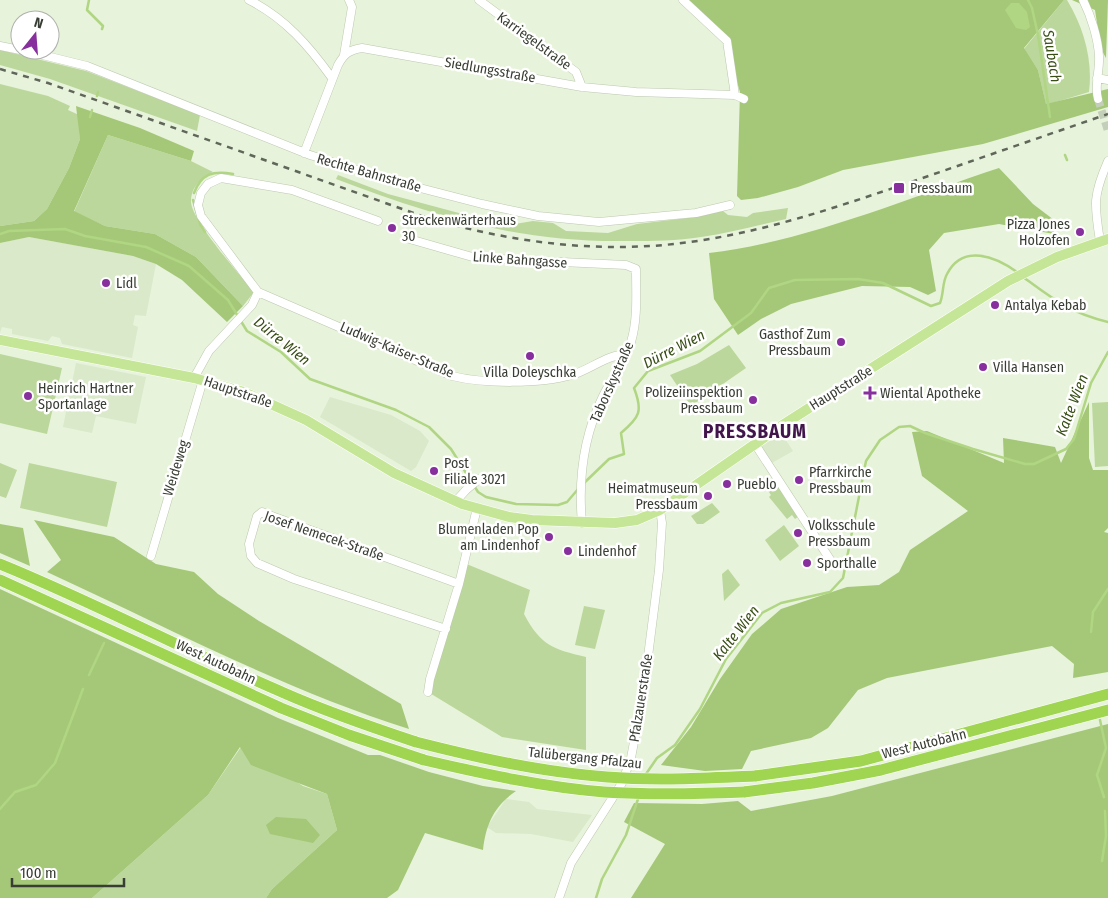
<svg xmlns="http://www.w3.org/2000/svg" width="1108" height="898" font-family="'Fira Sans Condensed',sans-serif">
<rect width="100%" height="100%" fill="#e7f3da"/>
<!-- built -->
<path fill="#d9e9c9" d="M29 237 133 256 156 264 146 316 135 315 133 325 138 327 132 358 62 344 60 338 52 336 48 341 12 334V329L2 327 0 333V243Z
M76 363 146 377 136 424 96 416 92 433 63 427Z
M330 397 391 415 420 431 429 441 416 467 411 471 320 417Z
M780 431 793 451 770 464 758 446Z
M506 799 529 802 537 809 592 815 573 842 531 834 496 833 487 827Z"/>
<!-- green -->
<path fill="#bbd79b" d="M1064 0H1067C1084 28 1093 60 1089 92L1046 105 1038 70 1024 49Z
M0 50 86 71 200 115 197 131 50 79 0 65Z
M0 84 48 96 70 106 68 110 79 115 80 139 69 168 47 209 34 221 0 226Z
M108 135 191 161 213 172C201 178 191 187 191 202 192 221 240 275 254 292L243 306 196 257 155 234 105 226 74 212Z
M338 175 388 194 470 216 515 224 533 221 553 223 566 231 608 233 637 224 696 217 723 211 728 215 747 217 753 213 788 208 786 219C758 225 729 233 701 237 677 241 653 241 629 241 520 243 437 217 336 179Z
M729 345 746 368 691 406 670 375 697 364Z
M0 354 62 368 47 434 0 423Z
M1108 402V466L1095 467 1092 403Z
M0 463 17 470 6 498 0 496Z
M29 463 117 482 107 527 20 508Z
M774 478 799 516 795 519 792 515 787 519 769 497 771 495 764 485Z
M712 503 720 512 703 524H697L691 516Z
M784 525 799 546 780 561 765 540Z
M464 563 530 590 524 614C541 646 553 649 586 657V750L502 737 428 692Z
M728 569 740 585 724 601 722 574Z
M584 606 605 610 595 649 575 645Z
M241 747 303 786 327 794 337 830 272 889 266 898H92L208 795Z"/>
<!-- forest -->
<path fill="#a4c877" d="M686 0H1064L1024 48 1038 70 1046 104 1108 89V107L983 144 843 170 798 187 758 198 741 200 737 196 740 92 725 42Z
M1072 0H1108L1106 58 1101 49 1095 10Z
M76 106 140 128 194 151 191 161 108 135 74 211 105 226 155 234 196 257 243 306 227 322 182 280 156 264 133 256 29 237 0 243V226L34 221 47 209 69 168 80 139Z
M999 168 1033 204 1054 220V234L999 224 944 233 929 250 936 291 928 295 910 287 862 286 791 304 761 319 738 335 714 299 709 253C808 241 905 199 999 168Z
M1089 402V458L1093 470H1108V528L1104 532 1108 533V672L1073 678 1074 664 1052 646 887 678 858 690 828 728 811 738 751 751 742 769 705 771 661 765 691 727 720 679 752 634 781 609 847 587 879 585 899 572 910 550 968 511 922 476 912 432 927 431 1004 463 1003 438 1055 447 1061 463Z
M34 520 114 537 156 564 194 572 218 594 259 621 401 704 409 729C283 689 167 627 47 572L61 560Z
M0 524 23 528 30 566 0 553Z
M0 589 278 718 368 755H380L429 772 483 786 516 791C494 806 486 824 483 850L425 833 398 890 387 898H266L272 889 337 830 327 794 251 765 240 747 208 795 92 898H0Z
M1108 724V898H631L665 844 624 822 634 803 702 804 738 801 751 811 832 796Z
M276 817 306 819 320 835 313 843 270 834 266 825Z"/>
<!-- water -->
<path fill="#b0d583" d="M1011 3H1019L1027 12 1030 27 1026 30 1016 28 1005 10Z"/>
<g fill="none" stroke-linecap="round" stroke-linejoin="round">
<!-- stream -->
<path stroke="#b0d583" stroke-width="2.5" d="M89 0 87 10 103 26 102 29
M1028 0 1032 8 1038 35 1050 117
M97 96 98 92
M90 117 92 110
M1065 155 1067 160
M194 193C201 174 213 170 233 174
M193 200 200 224 205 232
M0 234 9 231 65 229 85 236 146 247 189 266 228 300 247 331 281 352 310 379 396 410 429 427 451 449 478 492 486 497 516 504 558 505 567 502 579 488
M1023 277C1053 299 1070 313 1108 322
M583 484 609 459 624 454 621 433C640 417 643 411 634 388L648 371 700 351 751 313 769 288 795 280 858 279 883 283 931 306 940 303C944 293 942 283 947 274 963 243 996 257 1017 272
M1091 632 1093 612 1108 589
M89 675 104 643
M1100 720 1106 748 1097 775 1104 797
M646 774 657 758 675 745 700 709 726 659 762 613 781 603 830 592 843 578 866 461 880 440 899 427 910 426 925 433 973 449 1025 464H1034L1066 449 1074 439 1091 383 1108 352
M0 809 15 792 36 785 55 763 83 689
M1102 861 1106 836 1105 811
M596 898 602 879 626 835 639 796"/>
<!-- minor-tunnel -->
<path stroke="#c4cfb9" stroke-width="8" stroke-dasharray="8 4" stroke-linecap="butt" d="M1098 99 1108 131"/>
<!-- minor casing -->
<g stroke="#bdc8b0" stroke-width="9">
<path id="minor" d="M249 0C285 18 309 46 332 78
M479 0 576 72 582 87
M683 0 727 41 735 95
M1083 0C1091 16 1098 38 1099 56 1100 71 1094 85 1098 99
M0 46 20 50
M22 50 87 66 310 155 389 180 482 204 538 216 599 222 696 213 730 205
M344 55 352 7 349 0
M1097 78 1108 80
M304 153 338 65C344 54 349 50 362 48L582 87 636 92 735 95 744 99
M378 221 292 190 221 178 208 184 201 193 198 205 201 216 258 292 452 376C484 384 541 384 572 375 589 370 610 353 626 355
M406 238 476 258 626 265 636 269C636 293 638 319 631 342 625 361 612 378 603 396 583 437 578 479 582 523
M1100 241C1094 204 1093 195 1108 161
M194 378 209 351 252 305 258 292
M755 444 831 561
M456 501 466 490 479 479
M151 556 203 380
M446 629 294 579 257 563 251 556 249 544 257 516 262 512 269 515 459 584
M428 692 430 679 459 584 477 508
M559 898 571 863 622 783 631 758 644 688 659 570 662 523 660 510"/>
</g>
<!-- major casing -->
<g stroke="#fff" stroke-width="11">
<path id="major" d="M0 340 194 378 244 392 306 420 394 473 462 504 509 517 532 520 615 523 637 520 660 510 781 426 1008 281 1057 257 1108 239"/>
</g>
<!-- highway casing -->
<g stroke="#fff" stroke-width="12">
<path id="highway" d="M0 564C96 603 188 652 284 693 327 712 371 727 416 742
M0 580 281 708 349 735 424 760
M755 776 861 761 1108 694
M744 792 813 783 881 770 1108 710"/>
</g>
<!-- minor -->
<use href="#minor" stroke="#fff" stroke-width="8"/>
<!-- major -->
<use href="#major" stroke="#c6e697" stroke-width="10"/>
<!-- highway -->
<use href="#highway" stroke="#a0d552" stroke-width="11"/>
<!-- rail -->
<path stroke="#60675a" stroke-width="2.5" stroke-dasharray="6 6" stroke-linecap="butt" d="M0 69 48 83 422 216C500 240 583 252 664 245 750 237 828 210 908 183 975 160 1041 137 1108 114"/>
<!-- highway-bridge casing -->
<g stroke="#fff" stroke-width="12" stroke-linecap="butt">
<path id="highway-bridge" d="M416 742C479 758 541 772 607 777 656 781 706 778 755 776
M424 760C484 774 543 787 604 792 650 795 697 794 744 792"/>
</g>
<!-- highway-bridge -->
<use href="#highway-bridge" stroke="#a0d552" stroke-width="11"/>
</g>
<!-- markers -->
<g fill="#872f9c" stroke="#fff" stroke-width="2">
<rect x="893" y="182" width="12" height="12" rx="2.5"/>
<circle cx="392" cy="228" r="5"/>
<circle cx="1080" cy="232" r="5"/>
<circle cx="106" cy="283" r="5"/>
<circle cx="995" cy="305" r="5"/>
<circle cx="841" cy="342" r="5"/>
<circle cx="530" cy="356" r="5"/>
<circle cx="983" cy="367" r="5"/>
<path d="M867.5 385.5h5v5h5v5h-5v5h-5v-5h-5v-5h5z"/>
<circle cx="28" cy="396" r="5"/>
<circle cx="753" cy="400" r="5"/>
<circle cx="434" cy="471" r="5"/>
<circle cx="799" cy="480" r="5"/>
<circle cx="727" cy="484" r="5"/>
<circle cx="708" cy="496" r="5"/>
<circle cx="798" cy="533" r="5"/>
<circle cx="549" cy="537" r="5"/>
<circle cx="568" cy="551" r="5"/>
<circle cx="807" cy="563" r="5"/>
</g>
<g text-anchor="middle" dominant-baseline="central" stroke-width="5" stroke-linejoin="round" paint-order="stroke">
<!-- street labels -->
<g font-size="14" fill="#393e34" stroke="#fff">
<text transform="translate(534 41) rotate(36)">Karriegelstraße</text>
<text transform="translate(490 70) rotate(10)">Siedlungsstraße</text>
<text transform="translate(369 173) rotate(16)">Rechte Bahnstraße</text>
<text transform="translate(520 260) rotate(4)">Linke Bahngasse</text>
<text transform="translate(397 350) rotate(23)">Ludwig-Kaiser-Straße</text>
<text transform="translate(612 382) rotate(-66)">Taborskystraße</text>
<text transform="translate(841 388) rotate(-32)">Hauptstraße</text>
<text transform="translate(238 392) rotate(19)">Hauptstraße</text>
<text transform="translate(176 468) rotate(-73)">Weideweg</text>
<text transform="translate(324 536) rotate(19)">Josef Nemecek-Straße</text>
<text transform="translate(216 662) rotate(25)">West Autobahn</text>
<text transform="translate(641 698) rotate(-81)">Pfalzauerstraße</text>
<text transform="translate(924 744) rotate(-14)">West Autobahn</text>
<text transform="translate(585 758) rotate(6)">Talübergang Pfalzau</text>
</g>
<!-- poi labels -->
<g font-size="14" fill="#393e34" stroke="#fff" text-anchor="start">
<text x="910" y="188">Pressbaum</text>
<text x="402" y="220">Streckenwärterhaus<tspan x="402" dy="16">30</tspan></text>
<text x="1070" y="224" text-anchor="end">Pizza Jones<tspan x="1070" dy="16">Holzofen</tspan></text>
<text x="116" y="283">Lidl</text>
<text x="1005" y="305">Antalya Kebab</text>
<text x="831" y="334" text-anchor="end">Gasthof Zum<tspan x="831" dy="16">Pressbaum</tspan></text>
<text x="993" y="367">Villa Hansen</text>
<text x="530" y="372" text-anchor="middle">Villa Doleyschka</text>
<text x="38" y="388">Heinrich Hartner<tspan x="38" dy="16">Sportanlage</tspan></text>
<text x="743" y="392" text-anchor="end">Polizeiinspektion<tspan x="743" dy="16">Pressbaum</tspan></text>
<text x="880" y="393">Wiental Apotheke</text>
<text x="444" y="463">Post<tspan x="444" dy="16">Filiale 3021</tspan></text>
<text x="809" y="472">Pfarrkirche<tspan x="809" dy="16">Pressbaum</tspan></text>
<text x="737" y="484">Pueblo</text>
<text x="698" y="488" text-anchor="end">Heimatmuseum<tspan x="698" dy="16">Pressbaum</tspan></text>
<text x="808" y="525">Volksschule<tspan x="808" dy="16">Pressbaum</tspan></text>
<text x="539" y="529" text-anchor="end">Blumenladen Pop<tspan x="539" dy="16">am Lindenhof</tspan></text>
<text x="578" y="551">Lindenhof</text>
<text x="817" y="563">Sporthalle</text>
</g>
<!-- water labels -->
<g font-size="15" font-style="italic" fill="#384e15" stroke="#fff">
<text transform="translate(1052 56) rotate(81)">Saubach</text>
<text transform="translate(282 341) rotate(39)">Dürre Wien</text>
<text transform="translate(674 349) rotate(-27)">Dürre Wien</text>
<text transform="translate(1072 405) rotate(-69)">Kalte Wien</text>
<text transform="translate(736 633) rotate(-52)">Kalte Wien</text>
</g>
<!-- district labels -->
<g font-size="19" font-weight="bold" letter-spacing="1" fill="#41174b" stroke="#fff">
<text x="755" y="431">PRESSBAUM</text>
</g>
</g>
<!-- north arrow -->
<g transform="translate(35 35) rotate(17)"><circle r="24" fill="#ffffff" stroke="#b0b2ae"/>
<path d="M0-4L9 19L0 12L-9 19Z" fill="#872f9c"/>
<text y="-8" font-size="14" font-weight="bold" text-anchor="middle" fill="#393e34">N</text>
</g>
<!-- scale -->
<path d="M12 878v8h112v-8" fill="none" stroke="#393e34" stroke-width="2.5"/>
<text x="20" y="878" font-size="15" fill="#393e34" stroke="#ffffff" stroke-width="4" paint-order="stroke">100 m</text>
</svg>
